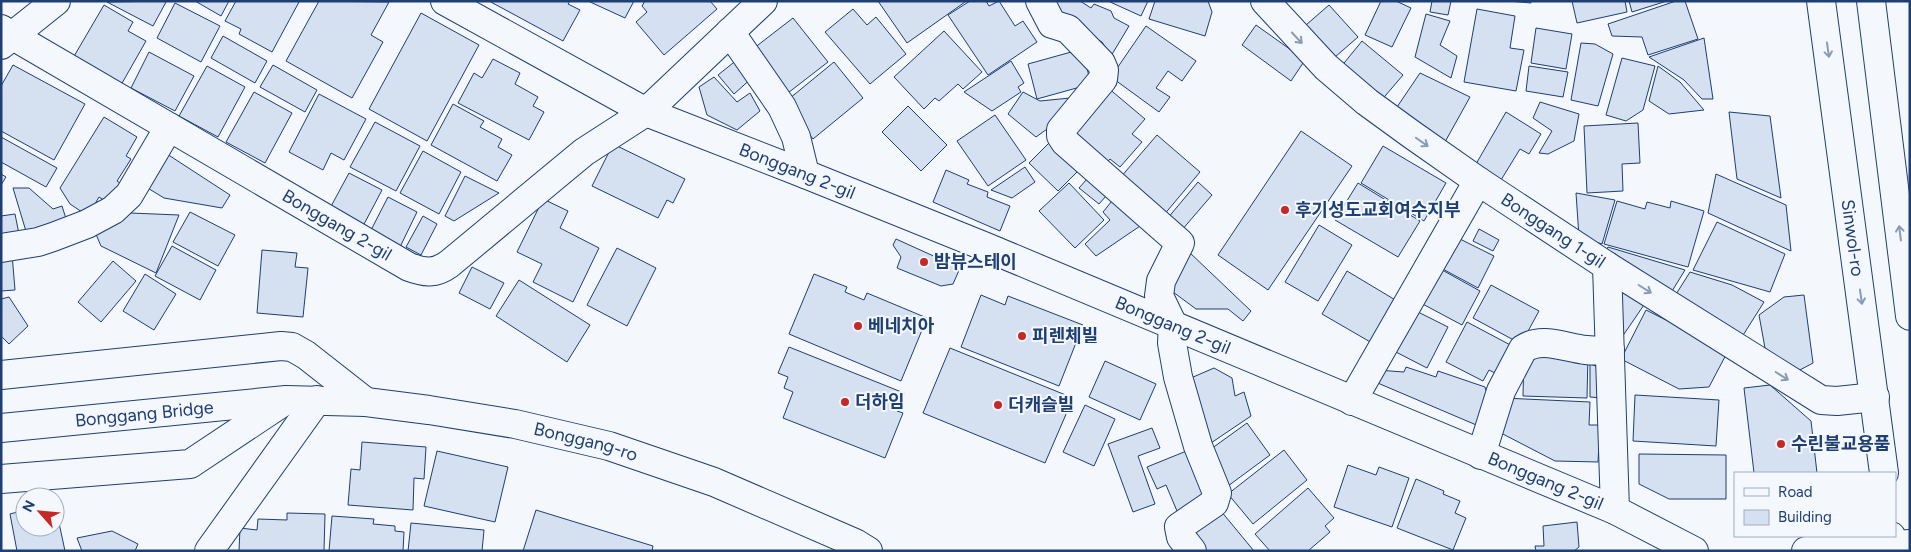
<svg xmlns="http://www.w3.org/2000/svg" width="1911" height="552" font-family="Figtree,'Noto Sans KR',sans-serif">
<rect width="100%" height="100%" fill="#f4f7fb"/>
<!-- building -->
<path fill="#d5e0f0" stroke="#1d3f73" d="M164 1 166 2 153 26 107 2Z
M195 1H229L221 16Z
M236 1H297L299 2 272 52 239 34 241 29 225 21Z
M319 1 389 2 371 35 383 42 352 98 286 61Z
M489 1H570L568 4 580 10 563 41Z
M588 1H634L625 18Z
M645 1H710L717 9 664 55 636 22 647 12 642 6Z
M878 1H964L965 2 907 43Z
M970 1H986L989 6 999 1 1015 26 1023 21 1037 42 988 75 948 15Z
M1049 1H1080L1091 8 1094 4 1111 11 1114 18 1129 26 1111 56 1102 42 1057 17Z
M1108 1H1148L1141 16Z
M1155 1H1208L1212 12 1205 36 1149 19Z
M1381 1H1396L1411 8 1392 47 1365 35Z
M1432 1H1451L1448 15 1430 12Z
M1508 1H1531V3Z
M1572 1H1625L1627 12 1577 23Z
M1629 1H1667L1632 12Z
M1676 1H1685L1698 39 1648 55 1642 37 1612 36 1608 24Z
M175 3 220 26 201 62 157 38Z
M104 5 133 22 128 31 146 41 121 85 73 58Z
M1329 5 1358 37 1335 57 1306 25Z
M853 9 867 25 876 17 906 54 870 84 825 32Z
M1477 9 1515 16 1510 48 1524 50 1516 91 1464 82Z
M421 13 479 45 427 141 369 109Z
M1426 14 1450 21 1440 45 1457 56 1451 78 1415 57Z
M793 18 828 62 784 96 749 52Z
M1256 25 1305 60 1291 81 1242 45Z
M1146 26 1196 61 1182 81 1168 71 1156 88 1170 97 1159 112 1111 77Z
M1536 28 1572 34 1566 69 1531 63Z
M944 31 982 72 963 89 958 84 939 101 935 98 924 109 894 77Z
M223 36 267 61 255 83 211 58Z
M1704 38 1713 99H1702L1684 80 1649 57Z
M1362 41 1403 75 1380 102 1340 68Z
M1581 43 1595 44 1613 54 1598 106 1571 100Z
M1082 49 1091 84 1037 99 1028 64Z
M149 52 194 76 175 111 131 88Z
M1622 58 1655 66 1643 110 1626 121 1606 115Z
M493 59 520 73 515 84 538 97 533 106 544 112 529 140 458 103 474 73 482 78Z
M738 59 753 77 734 94 718 75Z
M1011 61 1024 83 1018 87 1021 92 992 111 964 92Z
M834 62 863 98 813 139 784 103Z
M13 65 85 104 54 160 1 131V86Z
M273 65 317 90 305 112 260 87Z
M207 66 245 87 218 137 179 116Z
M1529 66 1568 72 1563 97 1526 91Z
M1658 66 1680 82 1704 110 1669 114 1649 101Z
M1420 73 1470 97 1445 142 1395 110Z
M714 77 737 102 750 93 760 111 737 130 707 115 699 87Z
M1107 87 1145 119 1132 134 1142 142 1120 167 1110 159 1103 167 1066 134Z
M254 92 292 113 265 163 226 142Z
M1023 92 1040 101 1080 97 1061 119 1036 137 1008 114Z
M319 94 366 119 344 160 331 153 323 170 289 152Z
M1540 102 1579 114 1574 141 1548 154 1539 153 1552 131 1533 118Z
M453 104 484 121 480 127 502 139 498 147 512 155 497 181 431 145Z
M908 106 947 145 921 171 882 132Z
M1506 112 1541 134 1529 154 1520 149 1501 180 1476 164Z
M1729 112 1770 116 1781 198 1737 179Z
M995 115 1026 160 988 186 957 141Z
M104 117 137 137 126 156 131 159 117 181 123 185 111 205 99 197 88 216 70 204 60 188Z
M375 122 420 146 396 191 350 167Z
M1638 123 1640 163 1622 164 1623 191 1587 193 1584 126Z
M1301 131 1352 166 1268 290 1218 255Z
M1157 135 1200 172 1163 216 1120 178Z
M1 137 57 168 46 187 1 162Z
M1053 139 1081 168 1058 191 1029 163Z
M613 144 685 179 673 203 667 200 658 218 592 186Z
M1383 146 1446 183 1424 221 1361 183Z
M423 151 461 172 439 214 400 193Z
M167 154 230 195 222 208 164 198 146 187Z
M1025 167 1035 182 1012 198 991 190Z
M946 170 969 180 967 184 988 192 987 197 1010 206 1000 231 933 202Z
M349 173 382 190 362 228 329 210Z
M1 174 6 177 1 185Z
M1716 174 1786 205 1791 251 1708 213Z
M465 176 499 193 454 221 445 216Z
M1087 179 1106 196 1099 204 1079 188Z
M1198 182 1212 195 1181 231 1167 219Z
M1069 183 1104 220 1075 248 1039 211Z
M1358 183 1420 221 1398 257 1335 220Z
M13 188H29L53 209 62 206 68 225 28 238Z
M1576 193 1615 200 1602 244 1579 237Z
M1116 196 1143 224 1096 256 1085 244 1110 220 1103 212Z
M388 197 417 212 400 247 370 232Z
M543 199 568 211 560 228 599 248 573 302 533 282 542 264 517 252Z
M1617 201 1645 209 1647 202 1670 208 1671 201 1704 211 1688 267 1604 244Z
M190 212 235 235 218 266 173 242Z
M130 213 179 215 156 273 101 246 92 225Z
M15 214 19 234 1 237V216Z
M423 216 437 224 421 255 406 247Z
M1717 222 1785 254 1770 292 1693 270Z
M1319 225 1352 245 1318 301 1285 282Z
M1479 229 1499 240 1493 251 1473 241Z
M1454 236 1494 256 1478 288 1439 267Z
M896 239 960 268 953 284 941 286 897 268 901 257 893 245Z
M172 246 216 270 200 300 155 276Z
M1608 247 1685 270 1669 296 1603 255Z
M617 248 656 268 627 326 587 305Z
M262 250 297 253 295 267 308 268 303 317 257 313Z
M1188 251 1251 311 1243 321 1228 309H1196L1169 289Z
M12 254 15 290 1 291V255Z
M113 261 136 281 101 322 78 302Z
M1435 266 1480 291 1462 325 1417 301Z
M472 267 504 283 490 309 459 293Z
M1347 271 1397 301 1372 343 1322 314Z
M1690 272 1732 285 1764 302 1740 340 1673 299Z
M145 274 176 294 154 330 123 311Z
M814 274 847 287 845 292 864 300 867 293 927 318 901 381 789 334Z
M519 280 590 325 567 362 496 316Z
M1491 285 1539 311 1521 344 1473 318Z
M1622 286 1646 302 1620 340 1616 337Z
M981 295 1005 305 1008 296 1083 325 1059 386 961 347Z
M1804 295 1813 363 1798 371 1765 348 1759 315 1784 297Z
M9 297 28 326 9 344 1 336V299Z
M1412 309 1448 327 1427 368 1392 350Z
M1646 310 1728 351 1709 387 1679 389 1621 359Z
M1467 322 1516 348 1501 376 1489 370 1483 381 1446 362Z
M789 347 904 393 897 411 903 413 885 458 783 418 793 392 784 388 788 377 778 373Z
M950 348 1073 398 1045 463 923 413Z
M1524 353 1588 354 1587 398 1523 396Z
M1105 361 1156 384 1140 420 1089 397Z
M1590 364 1596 366 1602 398 1590 397Z
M1406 367 1436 377 1438 371 1485 387 1490 404 1481 427 1373 381 1377 370 1404 372Z
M1214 368 1232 378 1235 396 1244 392 1251 416 1205 447 1184 381Z
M1770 385 1811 421 1817 473H1754L1744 388Z
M1635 395 1719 400 1716 446 1633 441Z
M1503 398 1590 402 1589 425H1600L1598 462 1555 461 1499 432Z
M1085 405 1115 419 1094 466 1063 452Z
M1247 423 1270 455 1228 486 1204 454Z
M1152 428 1160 448 1138 456 1155 504 1133 512 1108 444Z
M362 442 426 447 424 479 414 478 413 510 348 505 351 469 360 470Z
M1189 450 1209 497 1177 511 1166 485 1157 489 1147 467Z
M1284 450 1307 480 1253 524 1228 494Z
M437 451 508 467 495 522 424 506Z
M1639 454 1726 455V499H1669L1639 484Z
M1348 465 1376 475 1379 467 1409 478 1392 527 1334 507Z
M1416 479 1444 491 1443 494 1460 501 1455 513 1466 518 1453 550 1397 528Z
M1308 488 1334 518 1325 526 1330 532 1308 551H1270L1255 534Z
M55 504 65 551H17L10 514 25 510V527H55Z
M1216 505 1254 551H1201L1185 531Z
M536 510 653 546 652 551H523Z
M287 513 325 514 324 551H239L240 528 257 530 258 519 287 520Z
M332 516 374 519 373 524 395 526V531L404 532 403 551H329Z
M1577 522 1579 547 1574 551H1536L1535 546H1544L1543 526Z
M411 523 484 530 482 551H408Z
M112 531 138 544 135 551H82L77 538Z"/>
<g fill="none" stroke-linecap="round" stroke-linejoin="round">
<!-- minor casing -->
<g stroke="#1d3f73" stroke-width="30">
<g id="minor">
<path id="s1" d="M445 1 646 112 805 174 986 247 1615 510 1694 551"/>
<path d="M1040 1 1052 24 1068 29 1101 63 1104 70 1103 79 1061 130V136L1065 142 1180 243 1161 281 1159 296 1173 325 1172 343 1178 377 1198 446 1217 493 1214 503 1179 527 1181 537 1192 551"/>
<path id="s2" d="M1265 1 1326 67 1367 102 1411 134 1478 181 1607 266 1821 400 1837 401 1875 397"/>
<path id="s3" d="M1 29 409 267C425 273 435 274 449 264L584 152 646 112 763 1"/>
<path d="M730 32 782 107 796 137 805 174"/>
<path d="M1 45 56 1"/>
<path d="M1 248 38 242 53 237 87 224 113 210 129 195 169 127"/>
<path d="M1607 266 1615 510"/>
<path d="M1 375 281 346 292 347 306 355 366 402"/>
<path d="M1352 401 1478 181"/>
<path id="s4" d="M1 428 286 400 366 402 429 410 515 424 609 446 714 482 855 543 868 551"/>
<path d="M1481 455 1501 391 1523 349C1542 336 1565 348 1586 350 1594 351 1602 350 1610 350"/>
<path d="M1 479 190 464 283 402"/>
<path d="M209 551 317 400"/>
<path d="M1806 551 1910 544"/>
</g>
</g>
<!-- major casing -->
<g stroke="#1d3f73" stroke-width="30">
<g id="major">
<path id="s5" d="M1821 1 1884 473"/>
<path d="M1871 1 1910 316"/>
<path d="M1891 536 1894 551"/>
</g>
</g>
<!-- minor -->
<use href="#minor" stroke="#f4f7fb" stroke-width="28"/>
<!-- major -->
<use href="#major" stroke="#f4f7fb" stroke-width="28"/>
</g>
<!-- one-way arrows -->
<defs><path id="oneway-shaft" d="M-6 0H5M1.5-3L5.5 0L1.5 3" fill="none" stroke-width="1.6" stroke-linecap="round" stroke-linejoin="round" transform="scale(1.25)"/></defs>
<g stroke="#889bb7">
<use href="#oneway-shaft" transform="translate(1297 38) rotate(47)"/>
<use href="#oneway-shaft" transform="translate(1828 50) rotate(82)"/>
<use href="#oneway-shaft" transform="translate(1422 142) rotate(35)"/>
<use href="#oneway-shaft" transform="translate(1900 233) rotate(-97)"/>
<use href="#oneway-shaft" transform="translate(1645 289) rotate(32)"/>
<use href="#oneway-shaft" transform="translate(1861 297) rotate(82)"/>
<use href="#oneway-shaft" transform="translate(1782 376) rotate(32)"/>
</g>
<!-- markers -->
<g fill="#c62828" stroke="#f4f7fb" stroke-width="2">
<circle cx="1285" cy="210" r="5"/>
<circle cx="924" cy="262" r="5"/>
<circle cx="858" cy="326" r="5"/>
<circle cx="1022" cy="336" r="5"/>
<circle cx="845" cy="402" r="5"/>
<circle cx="998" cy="405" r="5"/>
<circle cx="1781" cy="444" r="5"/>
</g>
<g text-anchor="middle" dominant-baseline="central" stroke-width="4" stroke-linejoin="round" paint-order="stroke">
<!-- street labels -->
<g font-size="18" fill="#1d3f73" stroke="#f4f7fb">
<text stroke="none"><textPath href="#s1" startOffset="392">Bonggang 2-gil</textPath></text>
<text stroke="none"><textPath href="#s3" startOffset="389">Bonggang 2-gil</textPath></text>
<text stroke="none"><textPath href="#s2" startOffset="370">Bonggang 1-gil</textPath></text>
<text stroke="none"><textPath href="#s5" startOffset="239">Sinwol-ro</textPath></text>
<text stroke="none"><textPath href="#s1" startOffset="798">Bonggang 2-gil</textPath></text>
<text stroke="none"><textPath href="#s4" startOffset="144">Bonggang Bridge</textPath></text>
<text stroke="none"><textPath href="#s4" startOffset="590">Bonggang-ro</textPath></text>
<text stroke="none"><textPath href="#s1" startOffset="1202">Bonggang 2-gil</textPath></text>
</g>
<!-- poi labels -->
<g font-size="18" font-weight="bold" fill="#1d3f73" stroke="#f4f7fb" text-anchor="start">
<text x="1295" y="210">후기성도교회여수지부</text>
<text x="934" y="262">밤뷰스테이</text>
<text x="868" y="326">베네치아</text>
<text x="1032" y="336">피렌체빌</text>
<text x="855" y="402">더하임</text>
<text x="1008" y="405">더캐슬빌</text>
<text x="1791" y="444">수린불교용품</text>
</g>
</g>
<!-- border -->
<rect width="1911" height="552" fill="none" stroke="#1d3f73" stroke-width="5"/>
<!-- legend -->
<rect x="1734" y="472" width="162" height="65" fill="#f4f7fb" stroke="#9eadc5"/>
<rect x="1744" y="488" width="25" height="8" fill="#f4f7fb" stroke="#9eadc5"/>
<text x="1778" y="497" font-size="15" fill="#1d3f73">Road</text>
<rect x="1744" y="510" width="25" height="15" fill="#d5e0f0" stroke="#9eadc5"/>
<text x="1778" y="522" font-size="15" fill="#1d3f73">Building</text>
<!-- north arrow -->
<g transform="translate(40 512) rotate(297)"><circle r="24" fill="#f4f7fb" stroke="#9eadc5"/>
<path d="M0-4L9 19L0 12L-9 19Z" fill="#c62828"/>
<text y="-8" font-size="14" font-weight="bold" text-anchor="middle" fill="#1d3f73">N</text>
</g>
</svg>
